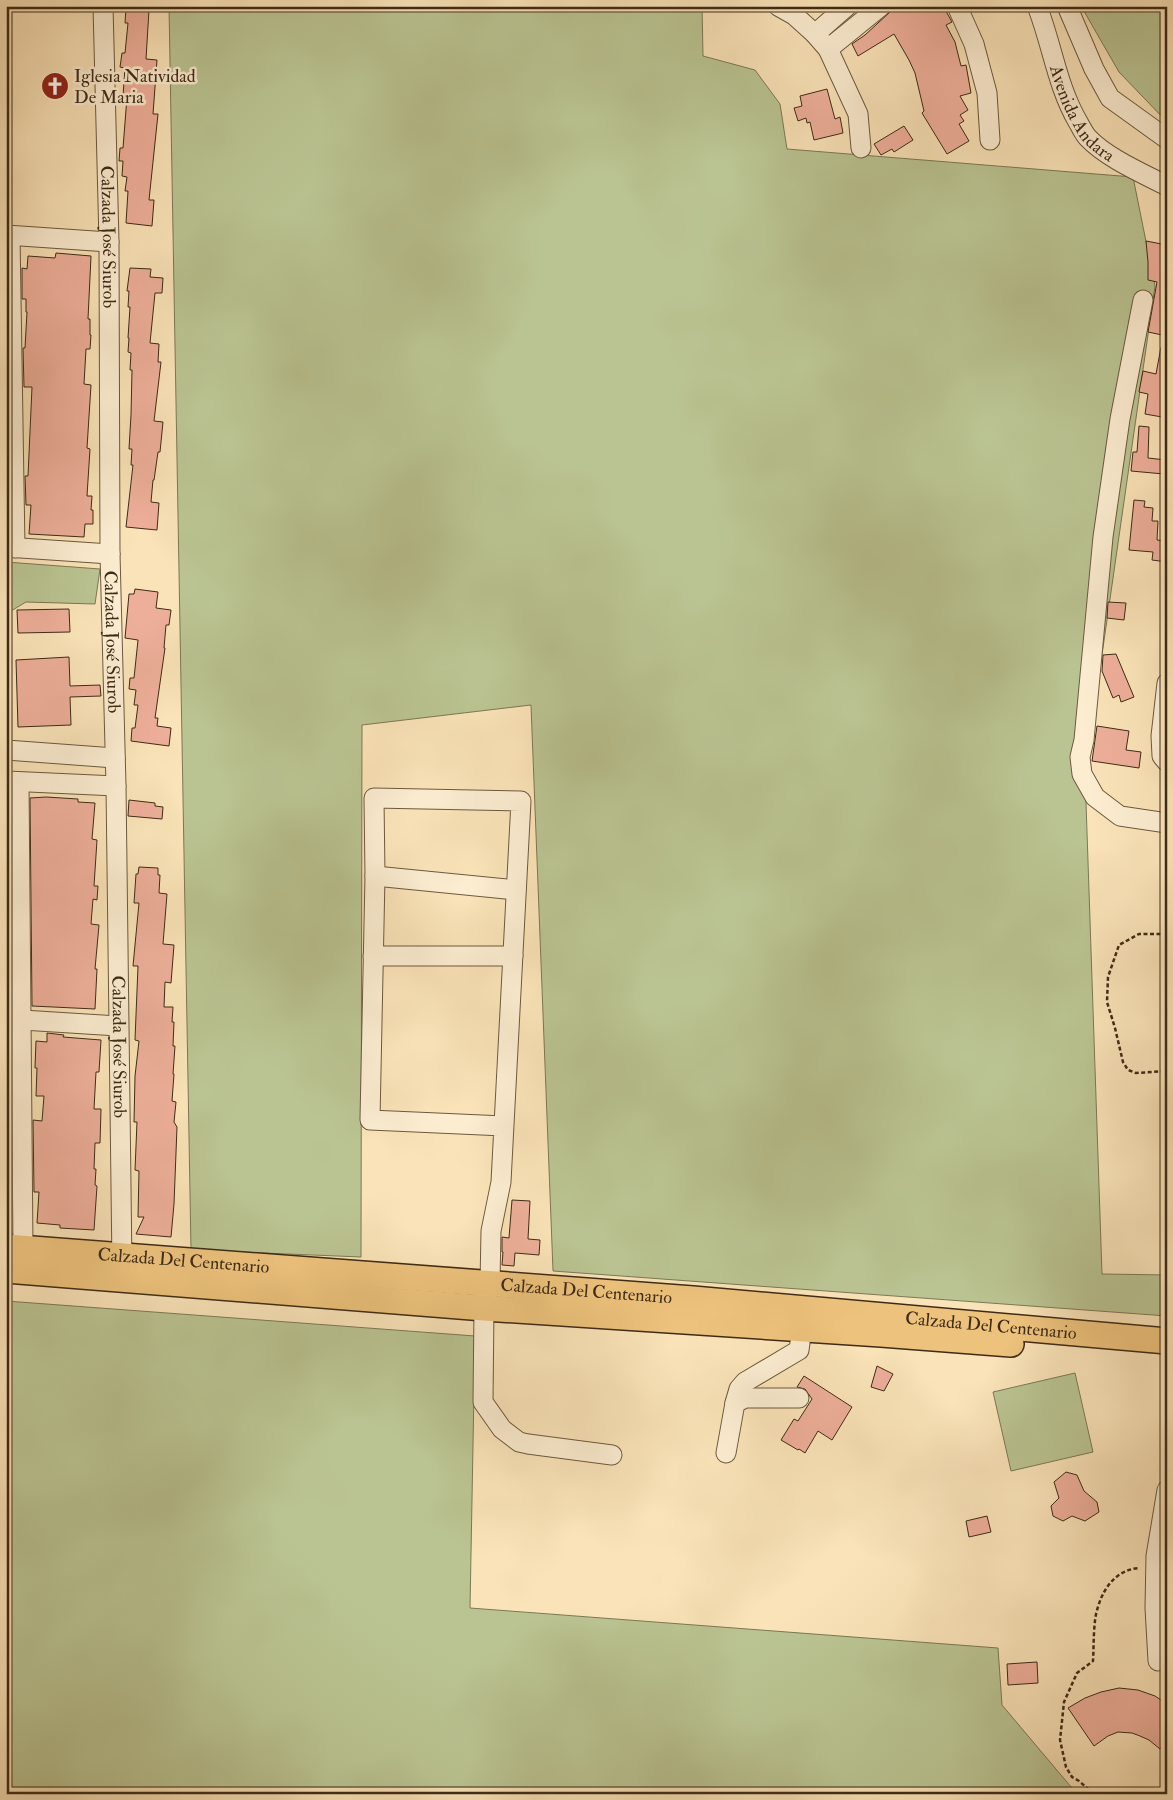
<svg xmlns="http://www.w3.org/2000/svg" width="1173" height="1800" viewBox="0 0 1173 1800" font-family="'IM FELL Double Pica',serif">
  <style>
    .green { fill: #bac492; stroke: #7c7854 }
    .building { fill: #eeaf9a; stroke: #3e2b17 }
    .lines { fill: none; stroke-linecap: round; stroke-linejoin: round }
    .minor-casing { stroke: #6d593f; stroke-width: 21 }
    .major-casing { stroke: #3e2b17; stroke-width: 28 }
    .path { stroke: #3e2b17; stroke-width: 2.5; stroke-dasharray: 4 2.5; stroke-linecap: butt }
    .minor { stroke: #fcedd1; stroke-width: 19 }
    .major { stroke: #edc27c; stroke-width: 25 }
    .labels { text-anchor: middle; dominant-baseline: central; stroke-width: 5; stroke-linejoin: round; paint-order: stroke }
    .poi-label { font-size: 18px; fill: #3e2b17; stroke: #fcedd1; text-anchor: start }
    .street-label { font-size: 18px; fill: #3e2b17; stroke: #fcedd1 }
  </style>
  <rect width="100%" height="100%" fill="#fae3b8"/>
  <filter id="stains"><feTurbulence type="fractalNoise" baseFrequency=".004" numOctaves="4"/><feColorMatrix values="0 0 0 0 .2 0 0 0 0 .09 0 0 0 0 .02 0 0 0 .5 -.17"/></filter>
  <radialGradient id="worn" r=".72"><stop offset=".6" stop-color="#630" stop-opacity="0"/><stop offset="1" stop-color="#630" stop-opacity=".3"/></radialGradient>
  <!-- green -->
  <path class="green" d="M169,6H702L703,56L755,70L780,104L787,149L1133,177L1155,286L1085,773L1102,1274L1167,1275V1316L553,1271L531,705L362,725L361,1257L191,1250Z
    M1081,6H1167V122L1119,72Z
    M6,562L100,569L95,604L26,602L6,614Z
    M6,1301L475,1336L470,1608L998,1648L1002,1705L1077,1794H6Z
    M1075,1373L1093,1452L1011,1471L993,1392Z"/>
  <!-- building -->
  <path class="building" d="M899,6H943L952,22L946,25L955,42L961,66L966,65L971,93L960,96L968,110L960,115L964,121L959,124L969,141L947,154L922,113L924,111L915,73L909,60L894,34L858,56L852,44L865,35L890,12Z
    M126,8L149,10L146,59L157,60L153,114H158L149,200H154L152,226L126,223L128,191H125L127,177L122,176L123,161H119L120,148H123L127,97L123,96L125,68L120,67L122,53H125L128,23H125Z
    M827,89L835,119L840,117L843,133L814,140L810,122L807,123L806,118L798,121L794,108L802,106L800,96Z
    M904,126L913,140L894,152L892,149L881,155L874,144Z
    M1146,241L1167,245V336L1148,332L1157,282L1148,280V262Z
    M56,253L91,256L88,319H90V335H91L90,349H86L84,384L91,385L87,448L90,449L87,496H92L91,510H93V524H85L84,537L29,534L31,505H26L25,476H28L32,387H24L23,348H25L27,312H26V299H22V268L27,269L28,256L55,258Z
    M130,268L151,269L150,277L163,278L162,293H155L150,343L159,344L158,362H161L154,421L163,422L160,452H158L154,480H153L151,502L159,503L157,530L126,527L133,465H131L132,449H129L131,415L132,370H130L131,353L128,352L129,338H128L130,307H128L129,291H127Z
    M1161,347H1167V390L1162,417L1145,414L1148,394L1139,392L1143,371L1156,374Z
    M1139,426L1149,427L1148,458L1166,460L1164,474L1131,471L1133,452H1137Z
    M1134,500L1145,501L1144,507L1153,508L1152,521H1158L1157,540L1167,541V562L1152,560L1153,552L1129,550Z
    M135,589L158,592L156,608L171,610L169,625H166L164,648H165L155,718H158L157,726L171,728L169,746L131,741L132,728H135L138,705H134L136,690L129,689L130,678H134L138,640L125,638L129,594H134Z
    M1108,602L1126,603L1124,620L1107,618Z
    M69,609L70,632L18,633L17,610Z
    M1116,654L1134,697L1121,702L1119,695L1113,698L1102,671L1103,655Z
    M69,657L70,686L100,685L101,696L70,697L71,725L18,727L16,660Z
    M1097,726L1129,731L1126,750L1141,752L1139,768L1092,761Z
    M46,797L78,799V802L95,803L92,839L97,840L94,886H98L97,900L93,899L91,924L99,925L95,969H97L95,1009L32,1006L30,798Z
    M129,800L155,803V806L163,807L162,819L128,816Z
    M6,864H8L10,989H6Z
    M139,867L158,868V875H160L159,893L167,894L163,944L174,945L171,983L165,982L164,1007H173L172,1022H174L173,1046H175L173,1074H174L172,1101L176,1102L174,1122L177,1127L174,1204L171,1237L136,1234L144,1217H138L139,1171L135,1170L137,1122H134L135,1076L139,1041L135,1040L138,966H133L139,903H134L136,874H138Z
    M47,1033L64,1035L63,1037L101,1040L99,1072H96L94,1109H101L100,1143H95L94,1169H96L95,1185L97,1186L94,1230L60,1228V1225L37,1223L39,1192H34L33,1120L42,1121L44,1096H36L37,1068H35L36,1041L47,1042Z
    M512,1200L530,1201L528,1239L540,1240L539,1255L515,1253L514,1266L502,1265L503,1252H502V1237L509,1238Z
    M877,1366L893,1374L884,1391L871,1387Z
    M804,1376L852,1407L832,1440L818,1431L805,1453L799,1449L798,1450L781,1440L794,1419L798,1421L812,1399L805,1389L797,1387Z
    M1066,1472L1077,1475L1084,1491L1097,1502L1099,1512L1085,1521L1072,1516L1063,1521L1053,1516L1051,1506L1059,1498L1054,1482Z
    M987,1516L991,1532L969,1537L966,1521Z
    M1037,1662L1038,1683L1008,1685L1007,1664Z
    M1119,1688L1138,1690L1155,1696L1167,1704V1741L1160,1749L1149,1740L1140,1736L1132,1733L1118,1732L1108,1736L1094,1746L1068,1708L1085,1698L1101,1692Z"/>
  <g class="lines">
    <!-- minor casing -->
    <g class="minor-casing">
      <g id="minor">
        <path id="s1" d="M103,6L109,242L110,554L116,786L122,1267"/>
        <path d="M778,6L794,15L815,34L828,49L858,114L861,148"/>
        <path d="M957,6L974,44L987,93L990,140"/>
        <path id="s2" d="M1037,6C1052,44 1057,86 1078,122C1081,127 1084,134 1088,138C1107,158 1142,173 1167,186"/>
        <path d="M1067,6L1094,69L1110,98L1167,139"/>
        <path d="M815,34L847,6"/>
        <path d="M828,49L881,6"/>
        <path d="M6,235L109,242"/>
        <path d="M10,235L15,548"/>
        <path d="M1143,300L1120,419L1103,537L1084,740L1080,757L1082,774L1095,797L1120,816L1167,823"/>
        <path d="M6,547L110,554"/>
        <path d="M1167,683L1161,736L1162,756L1167,762"/>
        <path d="M6,750L115,758"/>
        <path d="M7,781L116,786"/>
        <path d="M19,782L23,1249"/>
        <path d="M375,876L516,890"/>
        <path d="M373,956H513"/>
        <path d="M6,1019L118,1026"/>
        <path d="M504,1126L370,1120L375,876L374,798L521,801L501,1182L491,1231L490,1284L484,1308L483,1402L502,1429L519,1442L528,1444L612,1455"/>
        <path d="M735,1403L739,1389L745,1382L799,1350L802,1328"/>
        <path d="M726,1453L735,1403L745,1398H799"/>
        <path d="M1158,1661L1155,1608L1156,1556L1167,1490"/>
      </g>
    </g>
    <!-- major casing -->
    <g class="major-casing">
      <g id="major">
        <path id="s3" d="M6,1247L693,1299L1167,1341"/>
        <path d="M6,1270L484,1308L881,1334L1011,1344"/>
      </g>
    </g>
    <!-- path -->
    <path class="path" d="M1167,934H1139L1119,945L1108,977L1107,1002L1115,1028L1123,1062L1128,1070L1136,1073L1167,1071
      M1094,1794L1079,1781L1072,1777L1066,1767L1060,1740L1064,1702L1077,1673L1093,1661C1094,1646 1093,1620 1098,1607C1104,1586 1118,1569 1140,1568"/>
    <!-- minor -->
    <use href="#minor" class="minor"/>
    <!-- major -->
    <use href="#major" class="major"/>
  </g>
  <!-- icons -->
  <defs>
    <g id="church-disc" transform="scale(1.4375)"><circle r="9.5" fill="#8f2418" stroke="#fcedd1"/><path d="M-1.2-6h2.4v3.5h3.3v2.4h-3.3V6h-2.4V-.1h-3.3v-2.4h3.3Z" fill="#fff"/></g>
  </defs>
  <g fill-rule="evenodd">
    <use href="#church-disc" x="55" y="86"/>
  </g>
  <g class="labels">
    <!-- poi labels -->
    <g class="poi-label">
      <text x="74" y="76">Iglesia Natividad<tspan x="74" dy="21">De Maria</tspan></text>
    </g>
    <!-- street labels -->
    <g class="street-label">
      <text stroke="none"><textPath href="#s2" startOffset="118">Avenida Andara</textPath></text>
      <text stroke="none"><textPath href="#s1" startOffset="231">Calzada José Siurob</textPath></text>
      <text stroke="none"><textPath href="#s1" startOffset="636">Calzada José Siurob</textPath></text>
      <text stroke="none"><textPath href="#s1" startOffset="1041">Calzada José Siurob</textPath></text>
      <text stroke="none"><textPath href="#s3" startOffset="178">Calzada Del Centenario</textPath></text>
      <text stroke="none"><textPath href="#s3" startOffset="582">Calzada Del Centenario</textPath></text>
      <text stroke="none"><textPath href="#s3" startOffset="988">Calzada Del Centenario</textPath></text>
    </g>
  </g>
  <!-- margin -->
  <rect width="1173" height="1800" fill="none" stroke="#fae3b8" stroke-width="25"/>
  <rect x="8" y="8" width="1158" height="1785" fill="none" stroke="#3e2b17" stroke-width="2.5"/>
  <rect x="12" y="12" width="1148" height="1775" fill="none" stroke="#3e2b17"/>
  <rect width="100%" height="100%" filter="url(#stains)"/>
  <rect width="100%" height="100%" fill="url(#worn)"/>
</svg>
